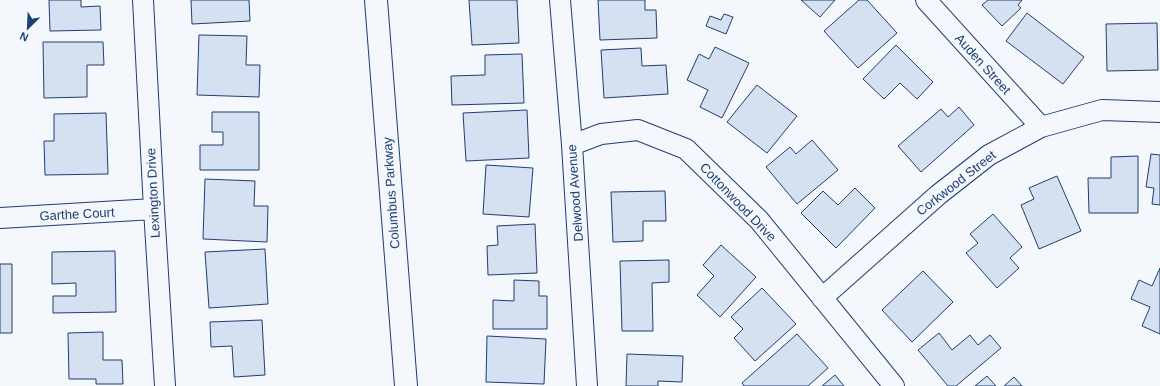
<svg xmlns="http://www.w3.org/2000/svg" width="1160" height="386" viewBox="0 0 1160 386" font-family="Arial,sans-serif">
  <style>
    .building { fill: #d5e0f0; stroke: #1d3f73 }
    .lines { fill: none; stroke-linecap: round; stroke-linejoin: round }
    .street-casing { stroke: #1d3f73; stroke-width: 22 }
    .primary-casing { stroke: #1d3f73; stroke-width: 24 }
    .street { stroke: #f4f7fb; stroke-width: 20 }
    .primary { stroke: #f4f7fb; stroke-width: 22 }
    .labels { text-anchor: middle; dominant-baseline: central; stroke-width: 3; stroke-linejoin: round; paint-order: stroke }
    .street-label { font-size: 13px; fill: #1d3f73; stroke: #f4f7fb }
  </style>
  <rect width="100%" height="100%" fill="#f4f7fb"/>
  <!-- building -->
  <path class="building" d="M49,0H81V7L100,6L101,30L50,31Z
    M191,0H249L250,21L192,24Z
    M469,0H517L519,43L472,45Z
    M598,0H645V10H656L657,38L600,40Z
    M801,0H835L820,17Z
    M859,0H867L897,33L858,68L824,31Z
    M988,0H1022L1018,5L1021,8L1002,26L982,5Z
    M1027,13L1084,57L1063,84L1006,41Z
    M724,14L733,17L726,34L706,26L710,16L721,20Z
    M1157,23L1158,70L1107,71L1106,24Z
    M199,35L247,36L246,65H260L259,97L197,95Z
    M43,42H103L104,65H87V97L44,98Z
    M896,45L933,82L917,99L900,83L884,99L863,79Z
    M715,47L749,63L722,118L700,107L708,90L687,80L699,54L709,59Z
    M641,48L642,66L666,65L668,94L604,98L601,50Z
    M522,54L524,103L452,105L451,76L485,75V55Z
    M757,85L797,116L767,153L727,122Z
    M959,107L974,125L921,172L898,146L941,109L948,117Z
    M527,110L529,158L466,161L463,113Z
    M212,112H259V170H200V145H223V132H212Z
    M106,113L108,174L45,175L44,141H54V114Z
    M812,140L838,170L797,204L766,167L790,147L796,154Z
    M1151,154L1160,155V205L1152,204L1154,188L1146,187Z
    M1138,156V213H1089L1088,178H1111V157Z
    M486,165L533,168L529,217L483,214Z
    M1057,176L1081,231L1039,249L1021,205L1034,199L1029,188Z
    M205,179L255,181L254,206H268L267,242L203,239Z
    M855,188L875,208L836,248L801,213L823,191L838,205Z
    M665,191L666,221H643V241L613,242L611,192Z
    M993,214L1022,247L1010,258L1019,268L997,288L966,253L978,243L970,234Z
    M535,224L537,273L488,275L487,246L498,245L497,226Z
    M721,245L756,277L720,317L697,295L714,276L703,265Z
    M265,249L268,304L209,308L205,252Z
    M115,251L116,312L53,313V296H76V283L52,284V252Z
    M669,260V282L652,283L653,331H622L620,261Z
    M0,264H12V333H0Z
    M1160,268V334L1142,326L1150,307L1131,299L1139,280L1152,286Z
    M923,271L953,302L912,342L882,310Z
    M514,280L539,281V296H547V329H493V300L514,301Z
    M762,288L796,324L755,361L734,338L743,329L731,317Z
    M262,320L265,375L234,377L232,346L211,347L210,322Z
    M103,332V360H122L123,384H96V379H69L68,333Z
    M939,333L952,350L970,335L978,345L990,335L1001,348L956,386H948L918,350Z
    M797,334L828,368L808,386H744L742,383Z
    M487,336L546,339L544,384L486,382Z
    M627,354L683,356L682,382L658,381V386H626Z
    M835,375L844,386H822Z
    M987,376L996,386H975Z
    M1014,377L1022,386H1004Z"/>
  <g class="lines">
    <!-- street casing -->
    <g class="street-casing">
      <path id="street" d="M143,0L154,209L165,386
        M560,0L572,145L587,386
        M926,0L1041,127
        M572,145L601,134L638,130L686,149L759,220L894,386
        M0,218L154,209
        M822,298L938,195L989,155L1041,127L1102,110L1160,112"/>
    </g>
    <!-- primary casing -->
    <g class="primary-casing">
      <path id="primary" d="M376,0L406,386"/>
    </g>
    <!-- street -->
    <use href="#street" class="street"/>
    <!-- primary -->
    <use href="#primary" class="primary"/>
  </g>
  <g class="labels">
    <!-- street labels -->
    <g class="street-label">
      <text transform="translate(983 64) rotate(48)">Auden Street</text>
      <text transform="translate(956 183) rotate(-38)">Corkwood Street</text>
      <text transform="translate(153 193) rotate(-93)">Lexington Drive</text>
      <text transform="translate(391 193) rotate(-94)">Columbus Parkway</text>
      <text transform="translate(575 193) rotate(-94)">Delwood Avenue</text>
      <text transform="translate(738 202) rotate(46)">Cottonwood Drive</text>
      <text transform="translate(77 214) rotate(-3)">Garthe Court</text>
    </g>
  </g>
  <!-- north arrow -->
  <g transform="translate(28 28) rotate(204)" stroke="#f4f7fb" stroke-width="3" paint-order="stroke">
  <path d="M0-3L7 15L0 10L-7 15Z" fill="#1d3f73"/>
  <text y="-6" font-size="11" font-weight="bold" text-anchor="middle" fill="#1d3f73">N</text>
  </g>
</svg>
